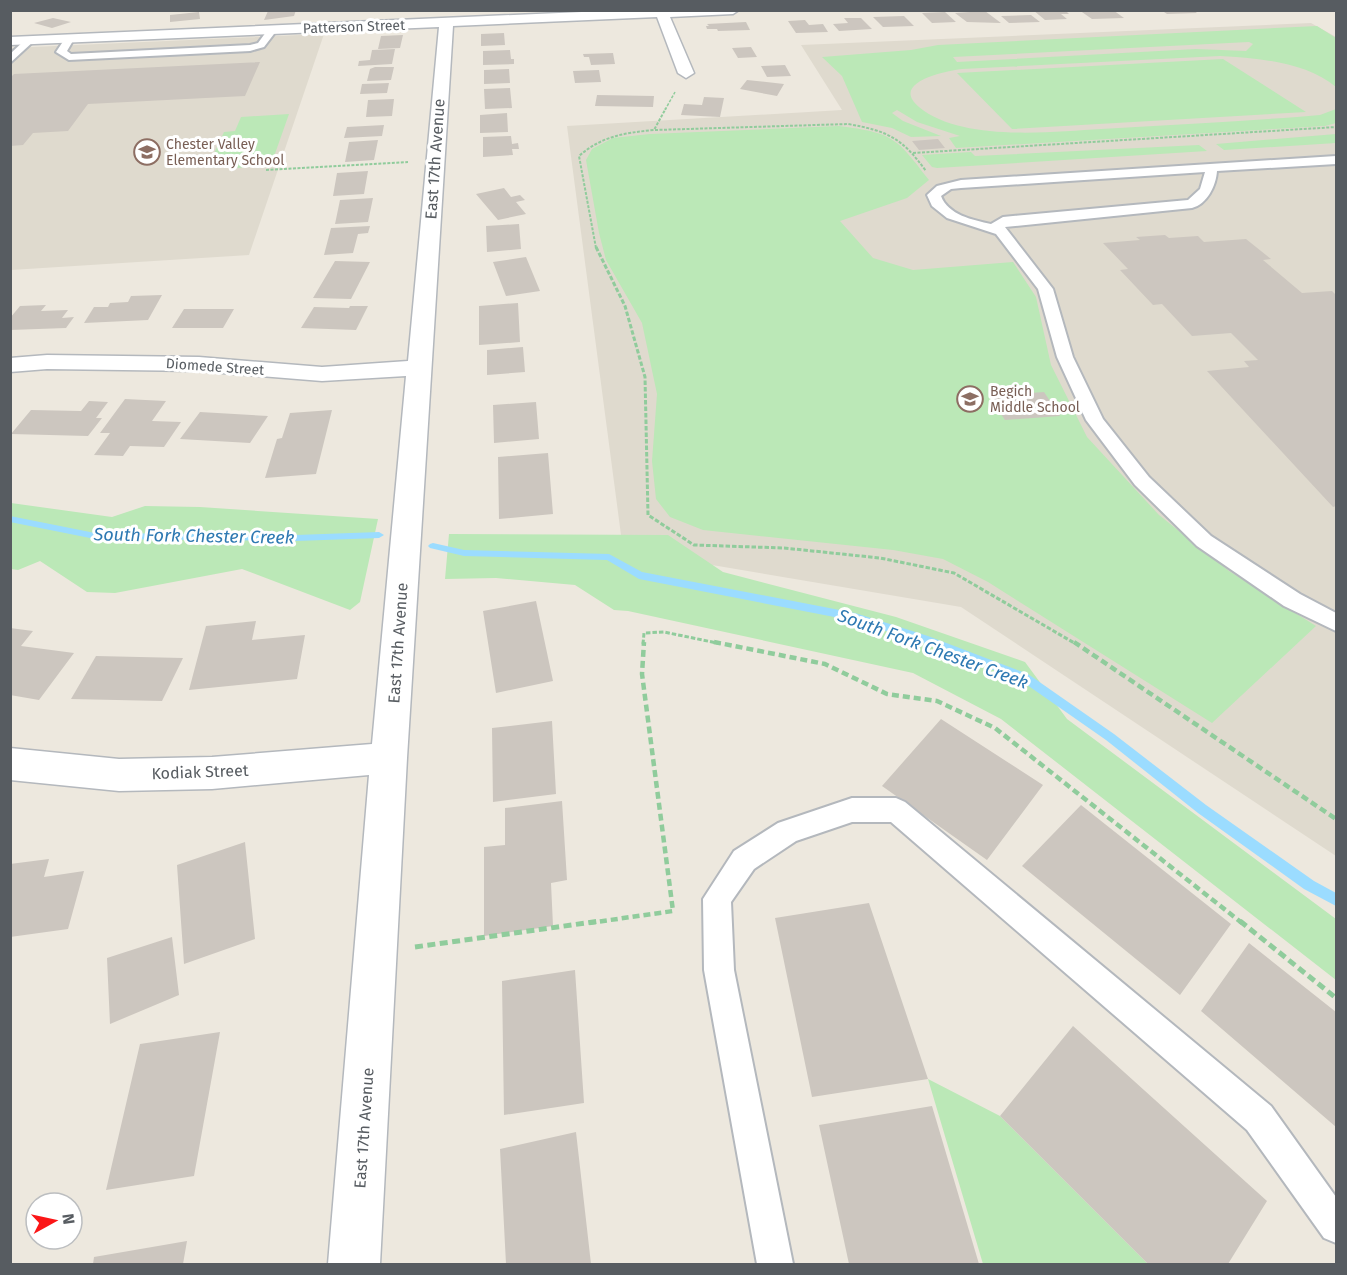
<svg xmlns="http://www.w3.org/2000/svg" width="1347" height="1275" viewBox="0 0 1347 1275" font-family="'Fira Sans',sans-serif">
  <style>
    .education { fill: #dfdace }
    .green { fill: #bbe8b7; fill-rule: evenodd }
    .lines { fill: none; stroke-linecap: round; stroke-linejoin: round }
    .stream { fill: #9bdcff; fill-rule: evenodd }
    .building { fill: #ccc6bf }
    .lane-casing { stroke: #b4b8bd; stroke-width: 4 }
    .street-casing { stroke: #b4b8bd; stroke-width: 3 }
    .path-far4 { stroke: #90cc9c; stroke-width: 1.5; stroke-dasharray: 3 1.5; stroke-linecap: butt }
    .path-far3 { stroke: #90cc9c; stroke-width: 2; stroke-dasharray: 3 1.5; stroke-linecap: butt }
    .path-far2 { stroke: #90cc9c; stroke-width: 3; stroke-dasharray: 4.5 2; stroke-linecap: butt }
    .path-far1 { stroke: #90cc9c; stroke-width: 4.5; stroke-dasharray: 7 4; stroke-linecap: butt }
    .path { stroke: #90cc9c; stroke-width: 5; stroke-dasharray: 8 4.5; stroke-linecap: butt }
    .lane { fill: #fff; fill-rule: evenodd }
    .street { fill: #fff; fill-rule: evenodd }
    .labels { text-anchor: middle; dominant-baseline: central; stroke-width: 6; stroke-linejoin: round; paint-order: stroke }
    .far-street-label { font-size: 14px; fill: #575c61; stroke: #fff }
    .far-education-label { font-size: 14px; fill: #785e54; stroke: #fff; text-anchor: start }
    .street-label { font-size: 16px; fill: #575c61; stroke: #fff }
    .water-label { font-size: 18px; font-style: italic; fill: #2e79b2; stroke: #fff }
  </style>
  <rect width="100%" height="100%" fill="#ede8de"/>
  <!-- education -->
  <path class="education" d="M1311,23L1336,37V856L961,607L623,550L567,126L842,110L801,45Z
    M324,34L249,255L11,270L10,48Z"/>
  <!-- green -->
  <path class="green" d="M1317,26L1336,38V87C1306,62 1258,58 1220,56L962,69C947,71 889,82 919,107C961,142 1050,132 1101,129C1136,127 1171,125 1206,123C1236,121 1266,119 1297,117L1320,115L1336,109V123L1325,126L956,148L949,138L960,136L917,122L897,110L892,113L903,121L941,136L911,137L892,128L862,122L842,76L822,57L911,50L938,45ZM1249,42L1253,44L1246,51L1196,49L957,62L953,57Z
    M1223,59L1306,112L1012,129L957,73Z
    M289,114L271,165L238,168L210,162L224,132L235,131L241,117Z
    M839,126C893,133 896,137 929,180L907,198L840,221L873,258L913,270L1013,262L1036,297L1051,365L1087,437L1159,515L1229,571L1316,626L1212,723L988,582L943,559L893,550L703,530L670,517L656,499L652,461L657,394L642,323L606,260L599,233L586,160L592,149L613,138L650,134Z
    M1336,134V143L1224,150L1216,144Z
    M1199,145L1207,151L937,168L932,167L922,155L971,152L975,156Z
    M11,503L112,517L145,506L200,507L378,519L360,602L350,610L242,569L115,593L87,592L40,561L18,570L11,569Z
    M449,534L668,535L723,572L896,617L1025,662L1067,719L1336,919V980L1001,719L913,673L628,611L614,610L575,585L496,578L445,579Z
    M928,1079L1000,1116L1148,1264H983Z"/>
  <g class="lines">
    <!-- stream -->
    <path class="stream" d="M10,516L95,533L296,535L379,532L384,535L379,538L296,541L95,539L10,522Z
      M433,543L464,550L609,554L642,572L855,613L928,636L1028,674L1114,734L1206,805L1314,881L1336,893V906L1304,889L1198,813L1106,740L1020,680L920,642L855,621L639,579L607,560L464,556L430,548L428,546L430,544Z"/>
  </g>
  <!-- building -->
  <path class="building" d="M282,10H296L294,16L264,20L268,11Z
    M1033,10H1065L1069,14H1061L1067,19L1045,20Z
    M1079,10H1113L1124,18L1092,19Z
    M1161,10H1193L1197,13L1167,14Z
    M985,11L1001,23L967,22L955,13Z
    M199,12L200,19L170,22V15Z
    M945,12L956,22L932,23L922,13Z
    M1031,15L1040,22L1009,23L1001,16Z
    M904,16L914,26L883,27L873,17Z
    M53,18L71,22L52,28L34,23Z
    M844,18H861L872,29L839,31L833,24L848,23Z
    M805,20L809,25L823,24L828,32L796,33L788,21Z
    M746,22L750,30L718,31L717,29H707L706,26H709L707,24Z
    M504,33L505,45L481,46V34Z
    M403,35L400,48L378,49L381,36Z
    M751,47L757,57L738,58L732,48Z
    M395,49L392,64L358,66L359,61L370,60L372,50Z
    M510,50L511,59H514V64L483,65V51Z
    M613,53L615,64L591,65L589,57H584L583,54Z
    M260,62L245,96L88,104L68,131L33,133L23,145L10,146V78L14,74Z
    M785,65L791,76L767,77L761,66Z
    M375,67H394L391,80L367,81L370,69Z
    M509,69L510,83L484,84V70Z
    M599,70L601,82L575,83L573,71Z
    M747,80L784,84L777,96L740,89Z
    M389,83L387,93L360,94L362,84Z
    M510,88L512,108L485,109L484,89Z
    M597,95L654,96L653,107L595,106Z
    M704,97L724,98L720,117L681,115L684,104L702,105Z
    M394,99L392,116L366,117L368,100Z
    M507,113L508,132L480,133V115Z
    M384,125L382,136L344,138L347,127Z
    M511,136L512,144L518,143L519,149H512L513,155L483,157V137Z
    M938,139L945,148L919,150L912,141Z
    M378,140L374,160L345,162L349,142Z
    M368,171L364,194L333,196L337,173Z
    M504,188L511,197L520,195L525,200L516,202L526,214L498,220L476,194Z
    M373,198L368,222L335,224L340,200Z
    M519,224L521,249L487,252L486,226Z
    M370,226L368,233L358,234L353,253L324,255L331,228Z
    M1165,235L1169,238L1198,236L1204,242L1246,239L1271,259L1263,260L1302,293L1332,291L1336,295V506L1333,507L1207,371L1249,367L1244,361L1258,360L1231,333L1192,336L1162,304L1153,305L1120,270L1128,269L1103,243L1140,240L1136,237Z
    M526,257L540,291L506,296L493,262Z
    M335,261L370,262L351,299L313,298Z
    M162,295L148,320L84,323L94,307H108L110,303L128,302L131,296Z
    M518,303L520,342L479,345V306Z
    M46,305L41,311L68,310L62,318L74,317L66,328L10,330V318L20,306Z
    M350,306H368L356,330L301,328L314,307L349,308Z
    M184,309H234L223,328H172Z
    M523,347L525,372L487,375V350Z
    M1044,392L1060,416L1005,420L989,396Z
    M125,399L166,401L152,421L181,422L164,447L130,446L123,456L94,455L110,433H100Z
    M89,401L108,402L96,418H102L88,436L11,434L31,410L81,411Z
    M536,402L539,439L494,443L493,405Z
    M332,410L316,474L265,478L277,439L282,438L290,413Z
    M200,412L268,416L250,443L180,439Z
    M548,453L553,514L499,519L498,457Z
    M536,601L553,681L496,693L483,611Z
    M256,621L252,640L305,635L297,679L189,690L206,626Z
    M10,628L33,631L21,646L74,653L39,700L10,695Z
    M96,656L183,658L162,701L71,699Z
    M941,719L1043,785L987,860L882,786Z
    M552,721L556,794L493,802L492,728Z
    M562,801L567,880L551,883L553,926L484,936V847L505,845V808Z
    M1081,805L1231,924L1180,995L1022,866Z
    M245,842L255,939L184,964L177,865Z
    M49,859L44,877L84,871L68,929L10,937V864Z
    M869,903L928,1079L812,1097L775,918Z
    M172,937L179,995L110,1024L107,958Z
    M1249,943L1336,1012V1127L1201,1011Z
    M575,970L584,1103L504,1115L502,981Z
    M1073,1026L1267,1201L1228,1264H1148L1000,1116Z
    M220,1032L194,1176L106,1190L140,1044Z
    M932,1106L979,1264H849L819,1125Z
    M576,1132L591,1264H506L500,1149Z
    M187,1241L183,1264H93L94,1257Z"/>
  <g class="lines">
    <!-- lane casing -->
    <g class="lane-casing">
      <path id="lane" d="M269,28L277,30L264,47L250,51L69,60L56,52L66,37L69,36L74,39L67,51L71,54L250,45L258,43Z
        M27,38L35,40L10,63V54Z
        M1336,156V164L1217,171C1216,186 1207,204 1192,208L1005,227L1053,289L1073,357L1103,419L1149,477L1211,536L1300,594L1336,613V631L1284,606L1197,546L1135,485L1086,420L1057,357L1038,289L996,234L947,218L932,206L927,195L937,186L961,180ZM1205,172L1200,189L1188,200L1003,217L991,224C973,220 948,215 941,196L951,189L961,188Z
        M852,798H896L905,802L1271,1106L1336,1197V1243L1324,1238L1247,1130L891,822H852L796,841L754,869L731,902L734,970L793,1264H757L704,970L703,899L734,851L778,823Z"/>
    </g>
    <!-- street casing -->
    <g class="street-casing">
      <path id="street" d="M627,10H739L733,14L670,17L694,73L686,78L678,73L657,17L453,26L407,758L380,1264H328L369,775L212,789L119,791L10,780V748L119,759L212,757L372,744L406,376L322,381L199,371L47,369L10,372V358L47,355L199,357L322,367L408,361L439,27L10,45V37Z"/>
    </g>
    <!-- path-far4 -->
    <path class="path-far4" d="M665,110L675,92"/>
    <!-- path-far3 -->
    <path class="path-far3" d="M655,130L848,124C888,131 902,138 926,171
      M913,153L1336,127
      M266,170L408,162
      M596,248L579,156C602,136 624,133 654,130L666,108"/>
    <!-- path-far2 -->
    <path class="path-far2" d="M596,247L625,306L645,377L648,515L694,545L784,548L880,558L954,573L1076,644
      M643,644L644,633L664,632L722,644"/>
    <!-- path-far1 -->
    <path class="path-far1" d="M714,642L825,664L887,694L937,701L995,728L1242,923
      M1074,642L1336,819
      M589,923L673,911L642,674L644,642"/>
    <!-- path -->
    <path class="path" d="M1240,921L1336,998
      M415,947L600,921"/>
    <!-- lane -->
    <use href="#lane" class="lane"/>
    <!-- street -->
    <use href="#street" class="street"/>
  </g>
  <!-- icons -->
  <defs>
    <g id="school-ring" transform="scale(1.35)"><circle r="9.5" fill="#fff" stroke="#8d6e63" stroke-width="1.5"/><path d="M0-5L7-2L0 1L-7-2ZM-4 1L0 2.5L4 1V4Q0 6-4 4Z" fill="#8d6e63"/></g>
  </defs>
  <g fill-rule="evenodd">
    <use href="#school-ring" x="147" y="152"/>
    <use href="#school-ring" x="970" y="399"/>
  </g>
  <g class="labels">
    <!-- far-street labels -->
    <g class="far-street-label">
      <text transform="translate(354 27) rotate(-2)">Patterson Street</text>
      <text transform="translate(215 367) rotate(4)">Diomede Street</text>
    </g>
    <!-- far-education labels -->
    <g class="far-education-label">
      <text x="166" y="144">Chester Valley<tspan x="166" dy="16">Elementary School</tspan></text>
      <text x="990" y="391">Begich<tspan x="990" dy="16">Middle School</tspan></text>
    </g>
    <!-- street labels -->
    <g class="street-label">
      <text transform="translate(435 159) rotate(-86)">East 17th Avenue</text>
      <text transform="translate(398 643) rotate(-86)">East 17th Avenue</text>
      <text transform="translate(200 772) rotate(-2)">Kodiak Street</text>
      <text transform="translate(364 1128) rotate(-86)">East 17th Avenue</text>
    </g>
    <!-- water labels -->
    <g class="water-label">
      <text transform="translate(194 536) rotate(1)">South Fork Chester Creek</text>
      <text transform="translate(933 649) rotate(20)">South Fork Chester Creek</text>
    </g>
  </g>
  <!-- border -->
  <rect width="1347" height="1275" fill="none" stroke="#575c61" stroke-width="24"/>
  <!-- north arrow -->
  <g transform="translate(54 1221) rotate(82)"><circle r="28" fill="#ffffff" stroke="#bcbec0" stroke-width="1.5"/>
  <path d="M0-4.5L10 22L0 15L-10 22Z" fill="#fb1617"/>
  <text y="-9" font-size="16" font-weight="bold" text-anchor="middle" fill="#575c61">N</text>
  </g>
</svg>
